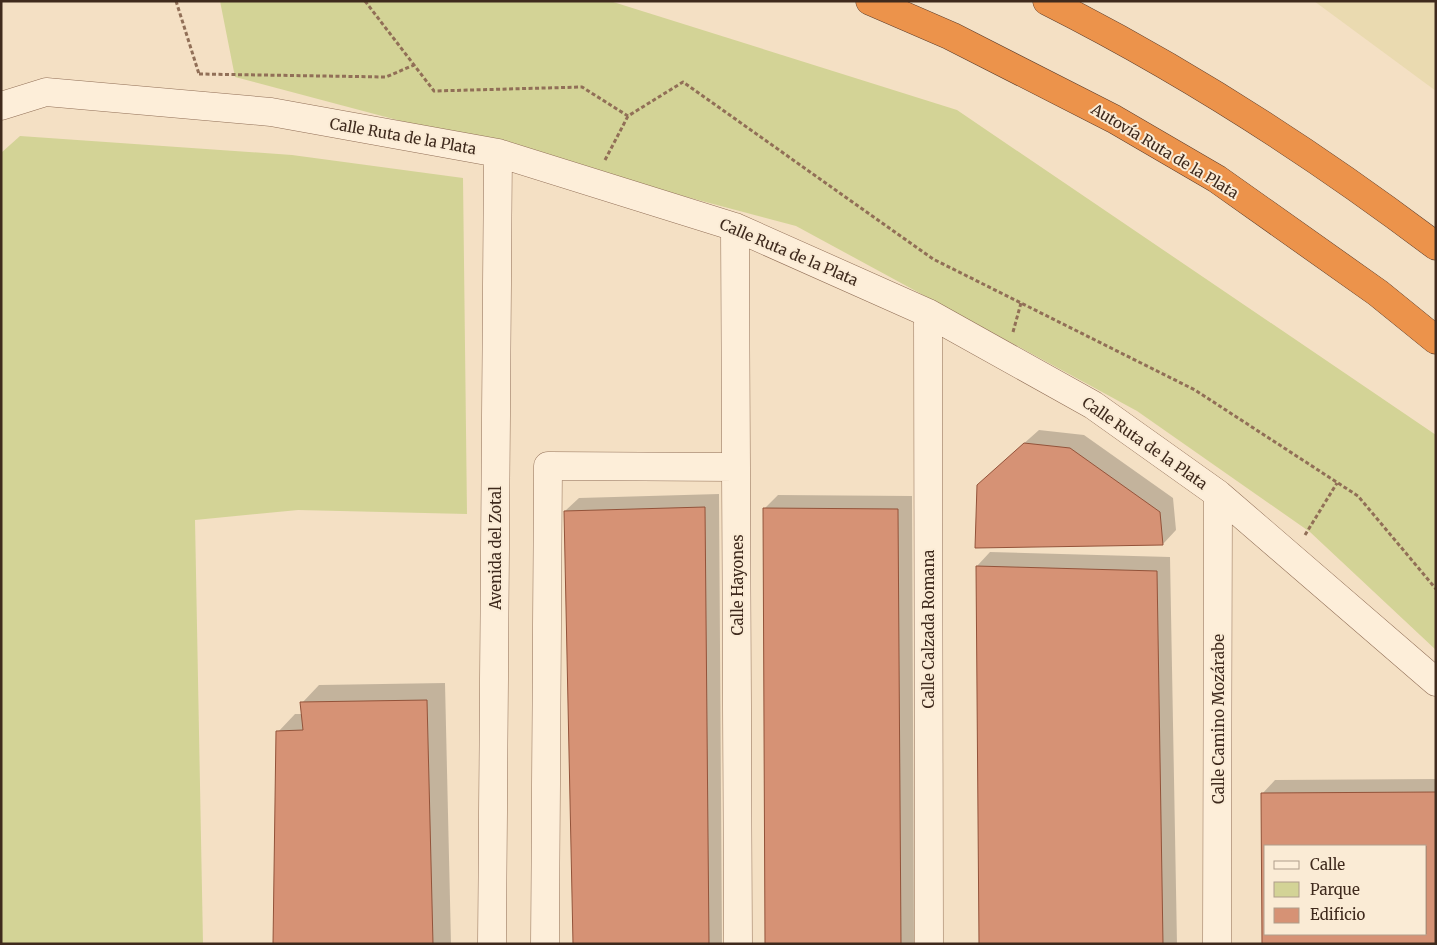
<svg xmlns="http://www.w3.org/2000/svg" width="1437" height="945" viewBox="0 0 1437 945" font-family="Merriweather,serif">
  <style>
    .farmland { fill: #eadab0 }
    .green { fill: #d3d396 }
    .shadow { fill: #0003; fill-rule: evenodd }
    .building { fill: #d69275; stroke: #93533a; fill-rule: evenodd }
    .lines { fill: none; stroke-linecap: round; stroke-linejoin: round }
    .minor-casing { stroke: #916f57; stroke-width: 29 }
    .highway-casing { stroke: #5e3e2c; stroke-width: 29 }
    .path { stroke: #916f57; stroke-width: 3; stroke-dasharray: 4 2.5; stroke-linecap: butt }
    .minor { stroke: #fdeed9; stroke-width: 28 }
    .highway { stroke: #ec934b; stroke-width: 28 }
    .labels { text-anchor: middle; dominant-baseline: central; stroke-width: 4; stroke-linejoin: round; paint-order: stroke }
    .street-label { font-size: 15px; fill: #3f2a1d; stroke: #faebd5 }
  </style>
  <rect width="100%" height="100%" fill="#f4e0c4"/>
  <!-- farmland -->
  <path class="farmland" d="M1314,1H1436V91Z"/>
  <!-- green -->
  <path class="green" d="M220,1H610L957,110L1436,435V650L1310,532L1137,411L796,226L235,77Z
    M20,136L292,155L463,178L467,514L298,510L195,520L203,944H1V153Z"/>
  <!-- shadow -->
  <path class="shadow" d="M1039,430L1084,435L1173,498L1176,530L1163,544L992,472Z
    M719,494L722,944H574L565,511L579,498Z
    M778,495L912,496L914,944H767L764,509Z
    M990,552L1170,557L1177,944H980L977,566Z
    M445,683L451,944H275L278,732L295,714H302V703L319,685Z
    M1436,779V944H1264L1262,794L1275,780ZM1266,846H1426V934H1266Z"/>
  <!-- building -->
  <path class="building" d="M1024,443L1070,448L1160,512L1163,545L975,548L977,485Z
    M705,507L709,944H573L564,511Z
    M763,508L898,509L901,944H765Z
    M976,566L1157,571L1163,944H979Z
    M427,700L433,944H273L276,731L303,730L300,702Z
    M1436,792V944H1262L1261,793ZM1266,846H1426V934H1266Z"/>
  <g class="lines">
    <!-- minor casing -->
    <g class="minor-casing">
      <path id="minor" d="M1,106L46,92L271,112L498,153L735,227L928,313L1093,405L1218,494L1436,682
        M735,227L738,944
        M928,313L929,944
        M492,944L498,153
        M545,944L548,466L736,467
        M1217,944L1218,494"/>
    </g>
    <!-- highway casing -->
    <g class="highway-casing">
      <path id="highway" d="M870,1L951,36L1114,119L1217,179L1378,293L1436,340
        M1047,1C1184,70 1313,153 1436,246"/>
    </g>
    <!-- path -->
    <path class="path" d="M176,1L199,74
      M365,1L434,91L582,87L628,116L683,82L933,259L1195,390L1358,496L1436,589
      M199,74L386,77L414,65
      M605,160L628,116
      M1013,332L1021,303
      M1305,535L1337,483"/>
    <!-- minor -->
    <use href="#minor" class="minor"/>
    <!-- highway -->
    <use href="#highway" class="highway"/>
  </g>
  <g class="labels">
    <!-- street labels -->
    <g class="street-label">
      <text transform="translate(403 136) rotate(10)">Calle Ruta de la Plata</text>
      <text transform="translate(1165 151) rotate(31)">Autovía Ruta de la Plata</text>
      <text transform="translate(789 252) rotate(23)">Calle Ruta de la Plata</text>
      <text transform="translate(1145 443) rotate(35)">Calle Ruta de la Plata</text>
      <text transform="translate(495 548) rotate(-90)">Avenida del Zotal</text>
      <text transform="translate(737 585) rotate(-90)">Calle Hayones</text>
      <text transform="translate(928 629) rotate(-90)">Calle Calzada Romana</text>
      <text transform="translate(1218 719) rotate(-90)">Calle Camino Mozárabe</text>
    </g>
  </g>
  <!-- border -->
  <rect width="1437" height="945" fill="none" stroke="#3f2a1d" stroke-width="5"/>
  <!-- legend -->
  <rect x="1264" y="845" width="162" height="90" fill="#faebd5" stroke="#af9e8b"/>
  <rect x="1274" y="861" width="25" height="8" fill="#fdeed9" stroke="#af9e8b"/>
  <text x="1310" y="870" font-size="15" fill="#3f2a1d">Calle</text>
  <rect x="1274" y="882" width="25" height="15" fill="#d3d396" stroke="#af9e8b"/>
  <text x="1310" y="895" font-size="15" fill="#3f2a1d">Parque</text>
  <rect x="1274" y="908" width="25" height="15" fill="#d69275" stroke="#af9e8b"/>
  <text x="1310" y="920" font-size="15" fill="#3f2a1d">Edificio</text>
</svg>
